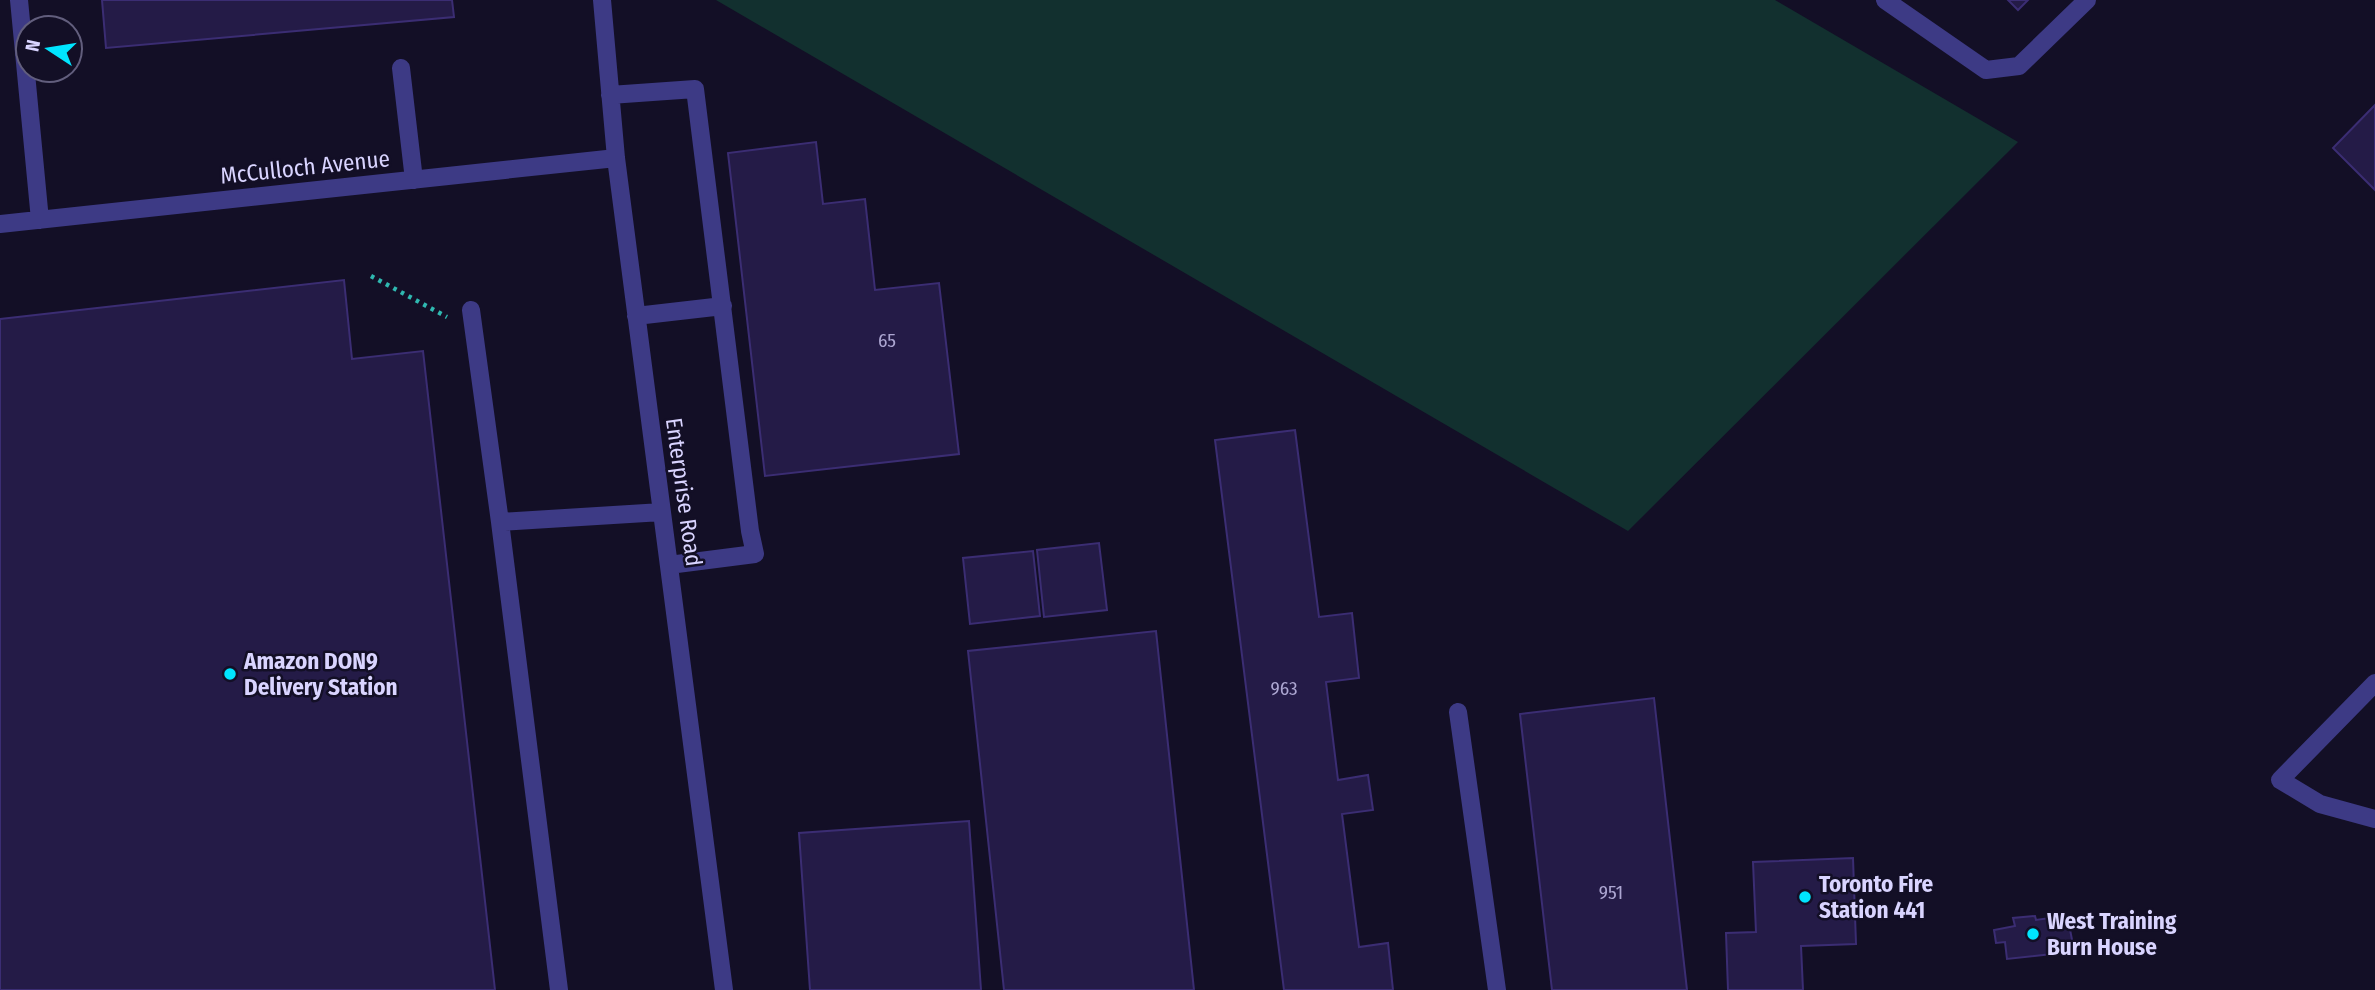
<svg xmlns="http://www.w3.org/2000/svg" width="2375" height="990" viewBox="0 0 2375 990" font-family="'Fira Sans Condensed',sans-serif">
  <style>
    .green { fill: #12302f }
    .building { fill: #241b47; stroke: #3b2d73; stroke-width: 2 }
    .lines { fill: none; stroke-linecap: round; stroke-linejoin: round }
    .path { stroke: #2fb8b0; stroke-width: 4.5; stroke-dasharray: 3.5 5; stroke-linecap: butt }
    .minor { stroke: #3d3a85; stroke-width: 18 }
    .poi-dot { fill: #00e5ff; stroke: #130f26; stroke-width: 2.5 }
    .labels { text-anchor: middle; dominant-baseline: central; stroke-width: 5; stroke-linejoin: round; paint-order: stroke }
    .number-label { font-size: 19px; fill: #aca6d1 }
    .street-label { font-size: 23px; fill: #d9d4ff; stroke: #130f26 }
    .poi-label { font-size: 23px; font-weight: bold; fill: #d9d4ff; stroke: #130f26; text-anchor: start }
  </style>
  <rect width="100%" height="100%" fill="#130f26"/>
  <!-- green -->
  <path class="green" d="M716,0H1775L2018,142L1628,531Z"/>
  <!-- building -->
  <path class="building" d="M102,0H452L454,17L106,48Z
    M2008,0H2028L2018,10Z
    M2375,105V190L2333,148Z
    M816,142L823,204L865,199L875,290L939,283L959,454L765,476L728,153Z
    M344,280L352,359L423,351L495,990H0V319Z
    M1295,430L1319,617L1352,613L1359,678L1326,682L1338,780L1368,775L1373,810L1342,814L1359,947L1388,943L1393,990H1284L1215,440Z
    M1099,543L1107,610L1044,617L1037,550Z
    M1033,551L1040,616L970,624L963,558Z
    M1156,631L1194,990H1004L968,651Z
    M1654,698L1687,990H1552L1520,714Z
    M969,821L981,990H810L799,833Z
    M1853,858L1856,944L1801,946L1803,990H1728L1726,933L1756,932L1753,862Z
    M2035,916L2036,920L2064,916L2068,919L2073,945L2070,952L2007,959L2005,942L1996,943L1994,930L2015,926L2013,918Z"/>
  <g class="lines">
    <!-- path -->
    <path class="path" d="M371,276L447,317"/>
    <!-- minor -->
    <path class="minor" d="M19,0L40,220
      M602,0L616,158L724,990
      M1885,0L1986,70L2019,66L2087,0
      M401,68L414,180
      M610,95L695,89L750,531L755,554L669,565
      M0,224L616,158
      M471,310L500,522
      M636,316L723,306
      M2375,683L2280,780L2320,804L2375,819
      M1458,712L1497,990
      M559,990L500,522L662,512"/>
  </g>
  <!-- markers -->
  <g class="poi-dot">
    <circle cx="230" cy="674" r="7"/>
    <circle cx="1805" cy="897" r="7"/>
    <circle cx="2033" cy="934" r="7"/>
  </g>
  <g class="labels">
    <!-- number labels -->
    <g class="number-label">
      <text x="887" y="340">65</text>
      <text x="1284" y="688">963</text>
      <text x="1611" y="892">951</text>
    </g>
    <!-- street labels -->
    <g class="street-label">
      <text transform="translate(305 167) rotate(-6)">McCulloch Avenue</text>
      <text transform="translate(684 492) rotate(82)">Enterprise Road</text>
    </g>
    <!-- poi labels -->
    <g class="poi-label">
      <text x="244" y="661">Amazon DON9<tspan x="244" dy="26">Delivery Station</tspan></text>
      <text x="1819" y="884">Toronto Fire<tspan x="1819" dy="26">Station 441</tspan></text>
      <text x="2047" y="921">West Training<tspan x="2047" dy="26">Burn House</tspan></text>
    </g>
  </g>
  <!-- north arrow -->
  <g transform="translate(49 49) rotate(282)"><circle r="33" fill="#130f26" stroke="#625e7d" stroke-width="2"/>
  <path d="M0-5L12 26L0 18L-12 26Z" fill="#00e5ff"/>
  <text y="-10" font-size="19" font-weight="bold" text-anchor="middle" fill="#d9d4ff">N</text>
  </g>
</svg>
